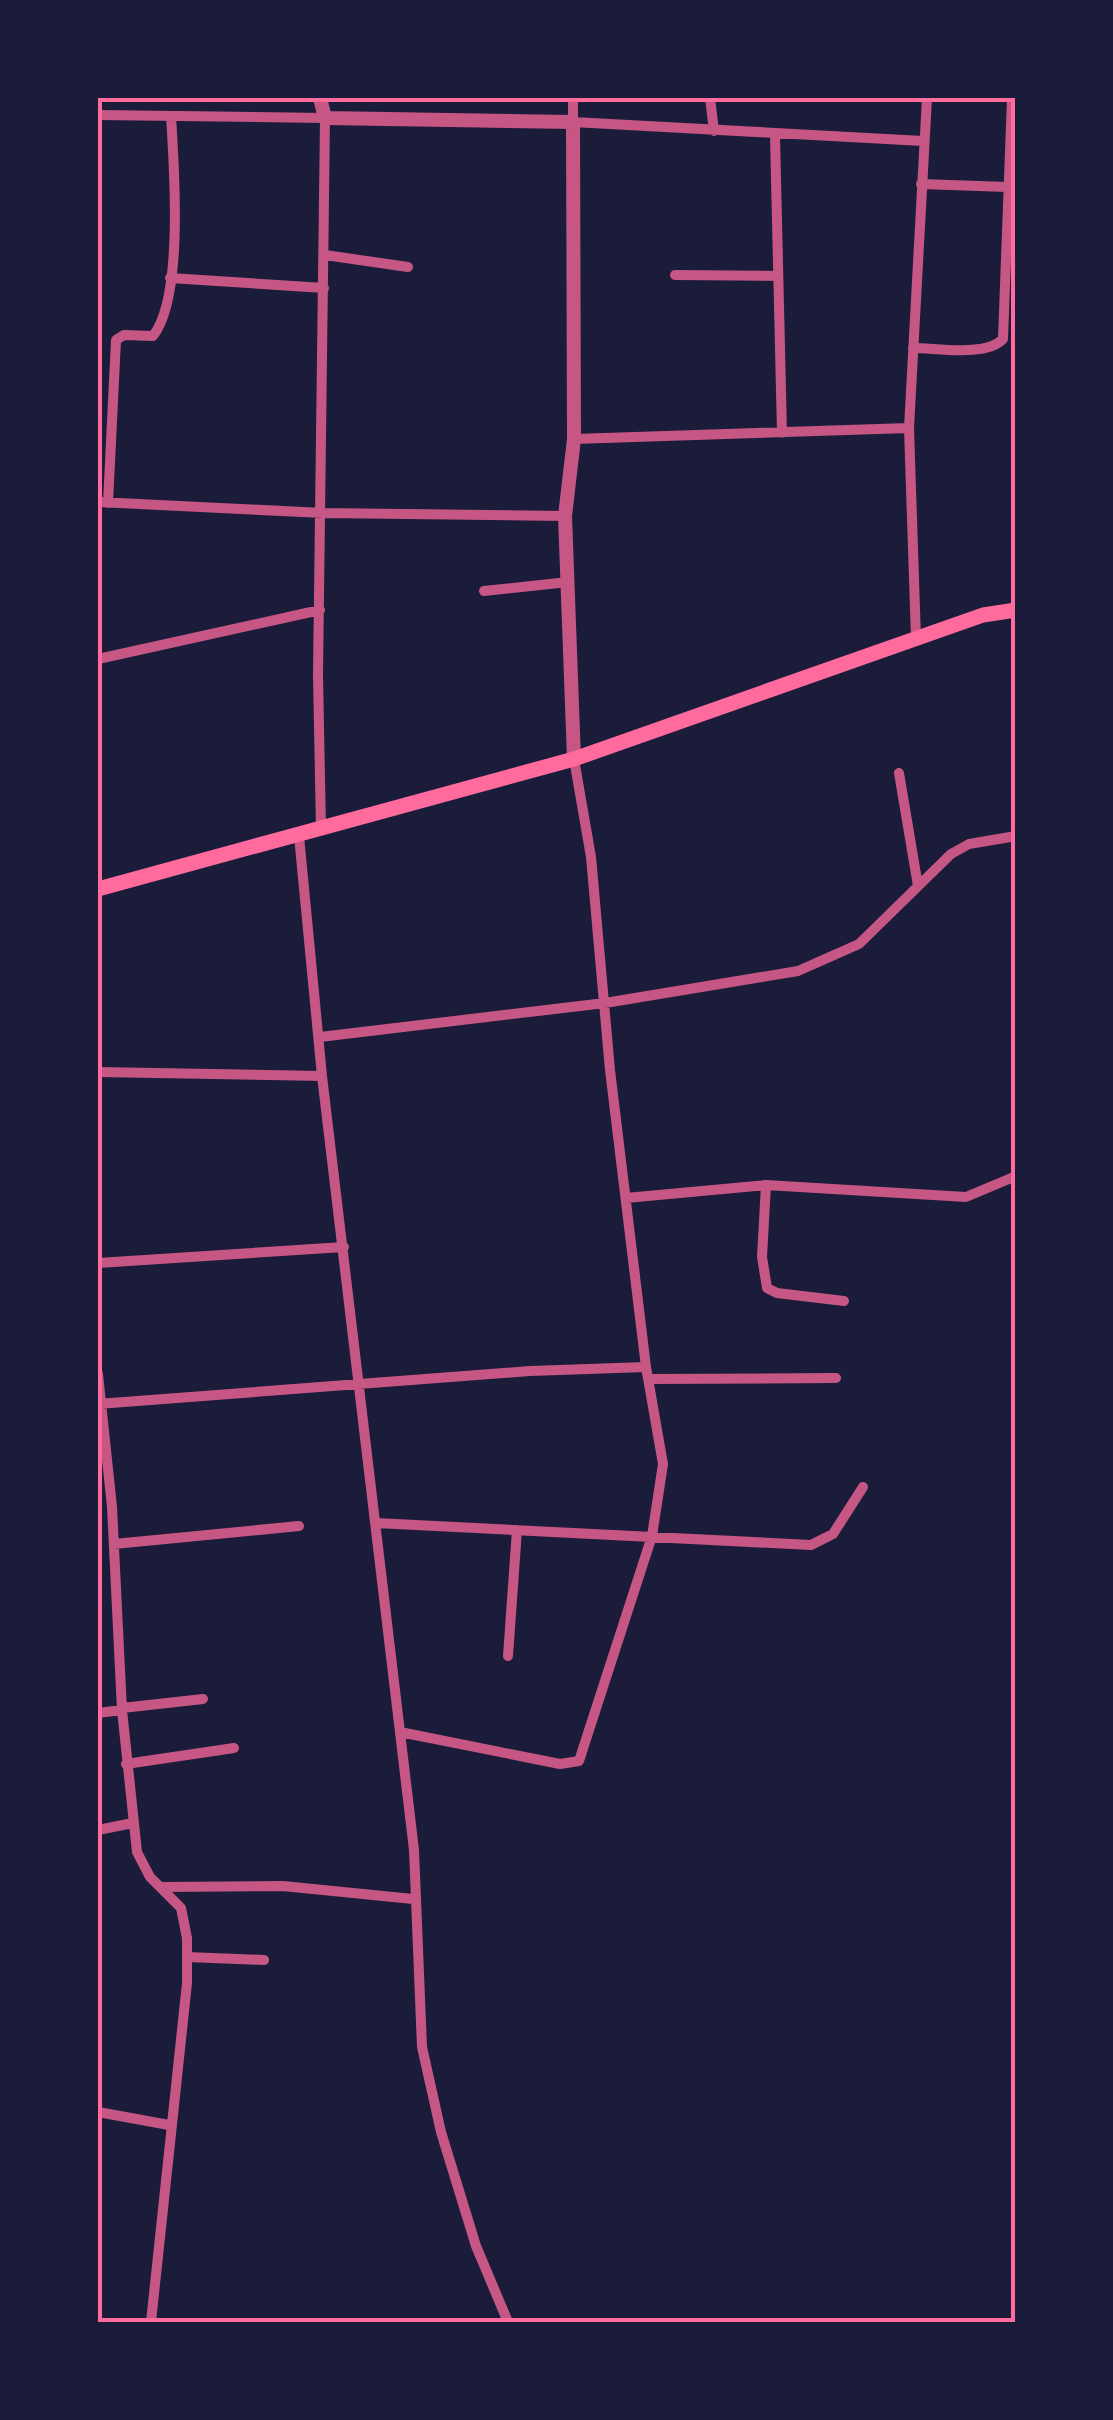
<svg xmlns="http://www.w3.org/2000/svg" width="1113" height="2420" viewBox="0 0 1113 2420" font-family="'Varela Round',sans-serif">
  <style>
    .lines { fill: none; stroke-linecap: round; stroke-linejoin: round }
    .minor { stroke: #c65784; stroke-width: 10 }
    .tertiary { stroke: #c65784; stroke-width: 14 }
    .secondary { stroke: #ff6b9d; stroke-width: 15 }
    .neatline { fill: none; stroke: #ff6b9d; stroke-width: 4 }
  </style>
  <rect width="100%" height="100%" fill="#1b1b3a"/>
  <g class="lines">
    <!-- minor -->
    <path class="minor" d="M573,98V122L923,141
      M710,98L714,131
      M98,115L325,118L318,675L321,830
      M775,136L782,433
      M921,184L1007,187
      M325,255L408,267
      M675,275L778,276
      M170,278L324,288
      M913,348C937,348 986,357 1003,339L1012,98
      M574,439L909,428
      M98,502L323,513L565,516
      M108,503L116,340L124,335L153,336C184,297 174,167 171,116
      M484,591L568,582
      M916,639L909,428L927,98
      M98,659L320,610
      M899,773L918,886
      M299,836L322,1076L414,1850L422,2047L441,2132L476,2246L508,2322
      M320,1037L605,1003L798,971L859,944L951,854L969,844L1016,836
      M98,1072L322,1076
      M766,1185L762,1257L767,1288L777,1293L844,1301
      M626,1198L766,1185L966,1197L1016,1176
      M98,1263L344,1247
      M98,1374L112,1507L122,1710L137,1852L150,1877L181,1908L187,1938V1983L151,2322
      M648,1379L836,1378
      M98,1404L530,1371L646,1367
      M376,1523L811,1545L833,1534L863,1487
      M114,1544L299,1526
      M508,1656L517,1530
      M122,1708L203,1699
      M98,1713L122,1710
      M400,1732L560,1764L579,1761L652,1536L663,1464L646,1367L610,1070L591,857L574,759
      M126,1764L234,1748
      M98,1830L133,1823
      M163,1887L283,1886L413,1899
      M187,1957L264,1960
      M98,2112L169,2125"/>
    <!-- tertiary -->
    <path class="tertiary" d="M320,98L325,118L573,122L574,439L565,516L574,759"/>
    <!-- secondary -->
    <path class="secondary" d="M98,889L574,759L983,615L1016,610"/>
  </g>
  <!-- border -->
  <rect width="1113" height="2420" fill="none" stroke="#1b1b3a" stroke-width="200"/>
  <rect x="100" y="100" width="913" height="2220" class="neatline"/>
</svg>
